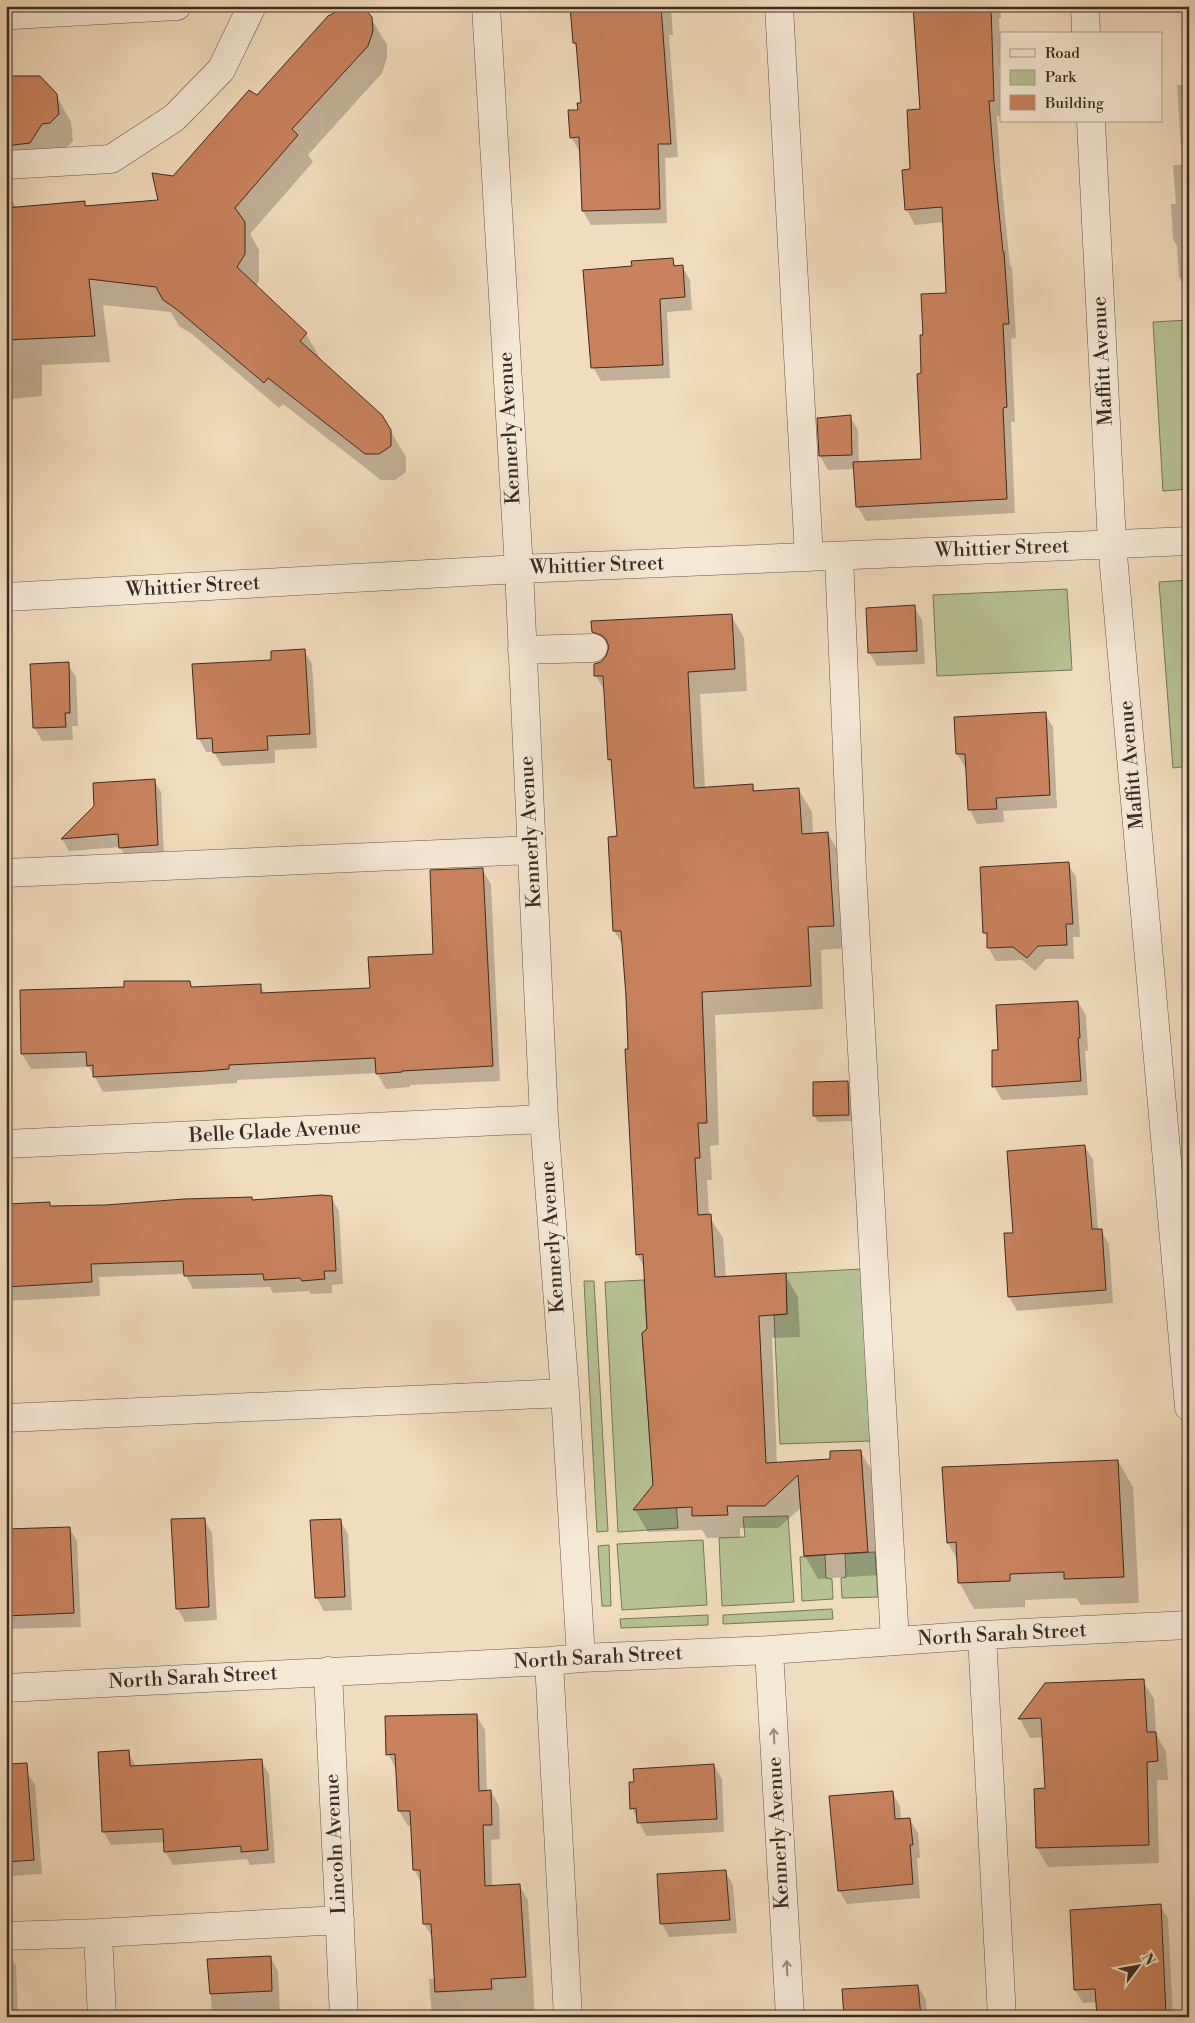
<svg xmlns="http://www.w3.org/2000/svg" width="1195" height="2023" viewBox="0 0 1195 2023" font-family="'Libre Bodoni',serif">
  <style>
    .green { fill: #b6c194; stroke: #78765b }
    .shadow { fill: #0003 }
    .building { fill: #ca825e; stroke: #3b2b22 }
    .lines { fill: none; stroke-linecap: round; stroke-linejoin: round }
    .minor-casing { stroke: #685749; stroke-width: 29 }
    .minor { stroke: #f5e8d5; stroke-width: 28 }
    .oneway { stroke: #988a7c }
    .labels { text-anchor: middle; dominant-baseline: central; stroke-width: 5; stroke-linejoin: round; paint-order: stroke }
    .street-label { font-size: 20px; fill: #3b2b22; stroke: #f5e8d5 }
  </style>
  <rect width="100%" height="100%" fill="#f0dcbe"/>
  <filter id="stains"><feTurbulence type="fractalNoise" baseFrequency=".004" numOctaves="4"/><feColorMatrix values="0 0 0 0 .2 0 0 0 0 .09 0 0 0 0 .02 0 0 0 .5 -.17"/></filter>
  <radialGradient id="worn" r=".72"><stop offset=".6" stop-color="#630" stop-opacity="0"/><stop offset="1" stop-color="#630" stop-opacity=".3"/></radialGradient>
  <!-- green -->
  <path class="green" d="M1189,320V489L1163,491L1153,322Z
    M1189,580V766L1173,768L1159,582Z
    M1067,589L1072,670L937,676L933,595Z
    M862,1269L870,1441L780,1444L774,1315L787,1314L786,1273Z
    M644,1280L647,1329L642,1333L655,1509L666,1508L672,1501L676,1500L678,1528L618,1532L605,1282Z
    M584,1281H594L608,1531L597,1532Z
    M788,1516L794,1602L722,1606L719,1538L745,1537L743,1517Z
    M703,1540L707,1605L622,1610L617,1544Z
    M609,1545L611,1606H602L598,1546Z
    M875,1552L878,1597L842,1598L841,1578L846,1577L845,1554Z
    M825,1555L826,1578L832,1579L833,1599L802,1601L800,1557Z
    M832,1609L833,1619L723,1624V1615Z
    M708,1615V1625L621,1628L620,1619Z"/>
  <!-- shadow -->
  <path class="shadow" d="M6,6H8L12,78L56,95L71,122L73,141L65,149L13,178L6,186Z
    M571,6H670L671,9L673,35H669L678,157L665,158L667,223L591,225L583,211L581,151H579L571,137L582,104L578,50L574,43Z
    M914,6H1000L1001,18H999L1001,66H999L1001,115L997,116L1001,177L1010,265L1012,268L1016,338L1011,339L1015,422H1011L1015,513L866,521L857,506L855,469L828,470L820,456L818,419L850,417L858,430L859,463L922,460L924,336L947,294L944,222L915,225L907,210L903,171L911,170L922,110Z
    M1182,6H1189V81Z
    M371,18L387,45V58L382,73L308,155L313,162L250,234L259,250V280L256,287L306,334L321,360L390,430L406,457V472L395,480H381L283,404L279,408L192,334L179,326L171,312L103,305L110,362L42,365V396L12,399L6,395V190L16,207L84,202L87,207L160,201L173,177L257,96Z
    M1177,85H1189V325L1186,288L1179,277L1177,246L1173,239L1171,204H1176L1173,165H1182Z
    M672,259L676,267L682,266L690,280L692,310L667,312L670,378L601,381L593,367L633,268Z
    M914,607L922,620L925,664L877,666L869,652Z
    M731,615L744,638L747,691L700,694L705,788L752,786L756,792L799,790L812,812L813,835L828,834L841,856L846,948L821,950L823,1009L715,1015L719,1145L710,1146L712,1180H707L709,1216L723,1238L726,1278L785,1275L798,1297L800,1337L772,1338L777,1464L831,1461L860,1451L874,1474L880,1575L818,1579L805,1556L802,1507L778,1528H740V1537L707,1538L702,1530L648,1532L635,1510L655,1486L645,1269L637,1254L623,945L614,931L618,837L613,765L610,759L606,693L596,676L595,664L601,663L609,655H606L593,632Z
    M304,650L312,664L317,748L275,750V763L222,766L214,752H206L199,739L273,661Z
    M68,664L76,677L78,726H72L73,740L42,741L34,727Z
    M1045,714L1053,727L1057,808L1003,811L1004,822L977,824L970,810L967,767H965L957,754Z
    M154,780L161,792L164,857L127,859L120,847L69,851L62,839L95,806Z
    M1068,864L1076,877L1080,937H1073L1074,959H1046L1035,971L1022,960L996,961L988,947V939L985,933Z
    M482,869L491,884L500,1081L410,1085V1087L386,1089L377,1073L237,1080V1083L103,1092L89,1067L31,1069L22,1054L125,988L190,982L193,988L260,985L265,994L371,990L435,955Z
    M1078,1002L1086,1015L1088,1051H1085L1088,1095L1002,1100L994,1086L999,1051Z
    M847,1082L851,1089L852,1121L818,1122L814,1115Z
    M1085,1147L1093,1160L1098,1230H1101L1109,1244L1113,1303L1017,1311L1009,1297L1005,1235L1014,1234Z
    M331,1197L339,1211L343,1284L332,1285V1293L311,1294L309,1291L273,1293L270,1287L193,1289L185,1274L99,1277L100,1296L6,1301V1205L49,1204L51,1207L107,1206L251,1199L253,1201Z
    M1118,1461L1133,1487L1139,1603L1081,1605L1076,1598L1025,1600V1607L974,1609L959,1582L958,1561L948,1543Z
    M204,1519L212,1533L217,1620L185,1622L177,1608Z
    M340,1520L348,1534L352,1610L324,1611L316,1597Z
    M69,1528L77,1541L81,1627L6,1629V1530Z
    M1143,1681L1154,1699L1156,1734L1166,1752L1168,1780H1157L1159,1863L1048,1867L1037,1848L1046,1789L1043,1737L1030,1738L1020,1719L1046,1684Z
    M476,1715L485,1730L487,1791H491L499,1806L500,1839L491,1840L492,1887L519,1885L528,1900L535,2017H432L429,1979H436L433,1938L424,1924L422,1884L414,1870L412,1826H408L399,1811L396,1769L388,1754Z
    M128,1752L136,1767L261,1761L269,1774L275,1863L250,1865L247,1859L173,1865L165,1851V1842L111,1845L103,1831Z
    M714,1765L722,1779L724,1832L646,1836L632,1808Z
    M27,1772L35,1785L42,1874L8,1876L6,1872V1773Z
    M892,1792L900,1806L901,1820H910L918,1833L920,1858H917L920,1898L847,1904L839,1890Z
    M725,1871L733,1885L737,1933L669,1937L662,1924Z
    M1160,1906L1168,1918L1173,2017H1098L1097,2002L1083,2003L1075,1990Z
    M6,1952L8,1953L16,1966L18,2017H6Z
    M270,1957L278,1971L280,2017H212L209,1960Z
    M918,1986L926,2000L927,2017H846Z"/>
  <!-- building -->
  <path class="building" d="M570,6H661L671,144H658L660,209L582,211L579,137L570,138L568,110H578L577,103H581L576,43H573Z
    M913,6H991L994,101H989L994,162L1003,252H1004L1009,324H1003L1007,407L1003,408L1007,499L856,507L853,462L921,459L917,374L921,373L920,335H923L921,294L946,293L942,207L905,210L902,170L910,169L907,110L920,109Z
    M346,7L364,8L372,17L373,31L368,46L292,129L298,135L235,208L245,222V254L237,267L307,333L300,341L382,415L391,430V446L379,454H365L268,378L264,383L175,308L163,300L156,287L89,279L95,336L6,340V208L85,201V206L158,200L152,173L173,176L249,90L257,95L328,16Z
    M6,76H40L57,94L59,114L50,123L42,124L30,143L6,146Z
    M673,258L674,266L683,265L685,297L660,299L663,365L591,368L583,270L632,266L631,261Z
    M851,415L852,455L819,456L817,418Z
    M915,605L917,651L868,653L866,608Z
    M732,614L735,669L688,672L694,788L753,784V791L799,788L802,834L828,832L834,926L808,927L811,986L702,992L707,1123H698L700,1158H695L698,1215L711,1214L715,1277L786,1273L787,1314L759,1316L766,1463L830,1459V1451L861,1450L868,1552L804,1556L798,1475L765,1506H727L728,1515L692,1516V1507L633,1510L653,1485L642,1333L647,1329L643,1254L636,1255L625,1049H628L626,996L621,931H613L608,837L617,836L611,759L608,760L603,676H594V664L601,662L606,656L609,647L606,639L601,635L592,632L591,621Z
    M305,649L310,734L267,736L268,750L213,753L212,738L197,739L192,664L271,660V651Z
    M69,662L70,713H65L66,727L33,728L30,664Z
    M1046,712L1050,795L996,798L997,809L968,810L965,754H956L954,717Z
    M155,779L158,845L119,848L118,834L61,839L94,806L93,783Z
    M1069,862L1073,924H1066L1067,945L1038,946L1027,958L1013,947L987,948V933H983L980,867Z
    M483,868L493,1066L402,1071V1072L376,1074L375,1058L229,1065V1069L205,1071L93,1077V1065L87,1066L86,1052L21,1054L20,990L124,987V981H190L191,987L261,984V993L370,988L368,957L433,954L430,870Z
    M1078,1001L1080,1038H1078L1081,1081L992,1087V1050H998L996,1005Z
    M848,1081L849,1115L813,1116V1082Z
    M1085,1145L1092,1229H1102L1106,1290L1008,1297L1004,1233H1013L1007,1151Z
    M322,1195L332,1196L336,1271H324L325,1279L302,1281L300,1278L264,1280L263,1274L184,1276L183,1261L91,1264L92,1282L6,1287V1204L50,1202V1206L106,1205L184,1199L252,1197V1200Z
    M1118,1460L1124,1577L1064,1579V1572L1010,1574V1581L958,1583L956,1542L947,1543L942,1467Z
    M205,1518L209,1607L176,1609L171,1519Z
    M341,1519L345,1597L315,1598L310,1520Z
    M70,1527L74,1613L6,1616V1529Z
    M1144,1679L1147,1732H1156L1158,1761L1147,1762L1149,1845L1036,1848L1034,1789L1045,1788L1041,1718L1018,1719L1045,1683Z
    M477,1714L479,1791L491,1790L492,1825H483L485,1886L520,1884L526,1977L491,1979L492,1989L435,1992L431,1924H423L420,1870H413L410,1811H398L395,1754L386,1755L385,1716Z
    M129,1750L130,1766L262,1759L268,1850L241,1852V1846L164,1852L163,1829L102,1832L98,1752Z
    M27,1763L34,1860L6,1862V1764Z
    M714,1764L717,1819L637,1823L636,1808L630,1809L629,1782H634L633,1769Z
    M893,1791L895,1819L910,1818L913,1845H910L913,1884L838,1891L829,1796Z
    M726,1870L730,1920L660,1924L657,1874Z
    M1161,1904L1166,2014L1158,2015V2017H1097L1095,1989L1074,1990L1070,1910Z
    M271,1956L272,1991L210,1994L207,1959Z
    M918,1985L921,2017H844L842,1989Z"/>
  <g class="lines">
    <!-- minor casing -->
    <g class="minor-casing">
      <path id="minor" d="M486,6L519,569L544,1119L565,1393L581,1658
        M779,6L809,557
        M1085,6L1086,34
        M13,15L177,6
        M1091,121L1112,544L1189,1407
        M6,165L111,159L174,118L221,70L252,6
        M839,556L852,871L895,1641
        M6,597L519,569L1189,541
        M522,650L593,648
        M6,873L531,850
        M6,1144L544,1119
        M6,1418L565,1393
        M982,1635L1002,2017
        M769,1650L790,2017
        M549,1661L568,2017
        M328,1671L344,2017
        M6,1688L549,1661L581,1658L769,1650L982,1635L1189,1625
        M6,1936L98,1933
        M102,2017L98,1933L340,1920"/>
    </g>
    <!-- minor -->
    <use href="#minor" class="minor"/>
  </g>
  <!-- one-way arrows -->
  <defs><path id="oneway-shaft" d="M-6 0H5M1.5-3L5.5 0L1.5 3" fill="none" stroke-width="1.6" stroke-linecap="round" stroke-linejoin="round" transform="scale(1.25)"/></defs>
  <g class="oneway">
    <use href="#oneway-shaft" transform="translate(774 1736) rotate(-93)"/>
    <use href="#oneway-shaft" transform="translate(787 1968) rotate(-93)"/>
  </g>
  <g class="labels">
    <!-- street labels -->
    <g class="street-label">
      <text transform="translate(1103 361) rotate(-93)">Maffitt Avenue</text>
      <text transform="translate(510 428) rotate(-93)">Kennerly Avenue</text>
      <text transform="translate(1002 549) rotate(-2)">Whittier Street</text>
      <text transform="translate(597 566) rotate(-2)">Whittier Street</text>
      <text transform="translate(193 587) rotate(-3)">Whittier Street</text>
      <text transform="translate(1132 765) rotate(-95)">Maffitt Avenue</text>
      <text transform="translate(531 832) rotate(-93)">Kennerly Avenue</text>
      <text transform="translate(275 1132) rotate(-3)">Belle Glade Avenue</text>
      <text transform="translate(553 1237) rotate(-94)">Kennerly Avenue</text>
      <text transform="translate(1002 1635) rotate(-3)">North Sarah Street</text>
      <text transform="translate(598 1658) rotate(-3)">North Sarah Street</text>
      <text transform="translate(193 1678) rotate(-3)">North Sarah Street</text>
      <text transform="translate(779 1833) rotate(-93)">Kennerly Avenue</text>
      <text transform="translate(336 1844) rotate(-93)">Lincoln Avenue</text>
    </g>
  </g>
  <!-- margin -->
  <rect width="1195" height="2023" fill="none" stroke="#f0dcbe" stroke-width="25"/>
  <rect x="8" y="8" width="1180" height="2008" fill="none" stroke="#3b2b22" stroke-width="2.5"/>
  <rect x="12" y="12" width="1170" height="1998" fill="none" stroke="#3b2b22"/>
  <!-- legend -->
  <rect x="1000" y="32" width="162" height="90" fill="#f5e8d5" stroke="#ab9c8d"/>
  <rect x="1010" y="49" width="25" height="8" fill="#f5e8d5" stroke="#ab9c8d"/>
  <text x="1045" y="58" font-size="15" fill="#3b2b22">Road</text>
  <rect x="1010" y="70" width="25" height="15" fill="#b6c194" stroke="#ab9c8d"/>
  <text x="1045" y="82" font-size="15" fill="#3b2b22">Park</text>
  <rect x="1010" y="95" width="25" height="15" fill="#ca825e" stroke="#ab9c8d"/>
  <text x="1045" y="108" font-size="15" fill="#3b2b22">Building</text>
  <!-- north arrow -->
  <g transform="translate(1138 1966) rotate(58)" stroke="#f5e8d5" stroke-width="4" paint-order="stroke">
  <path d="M0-4L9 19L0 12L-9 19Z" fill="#3b2b22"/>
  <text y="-8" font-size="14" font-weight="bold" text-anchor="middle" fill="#3b2b22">N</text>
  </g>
  <rect width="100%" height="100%" filter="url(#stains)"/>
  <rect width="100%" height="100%" fill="url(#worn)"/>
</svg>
